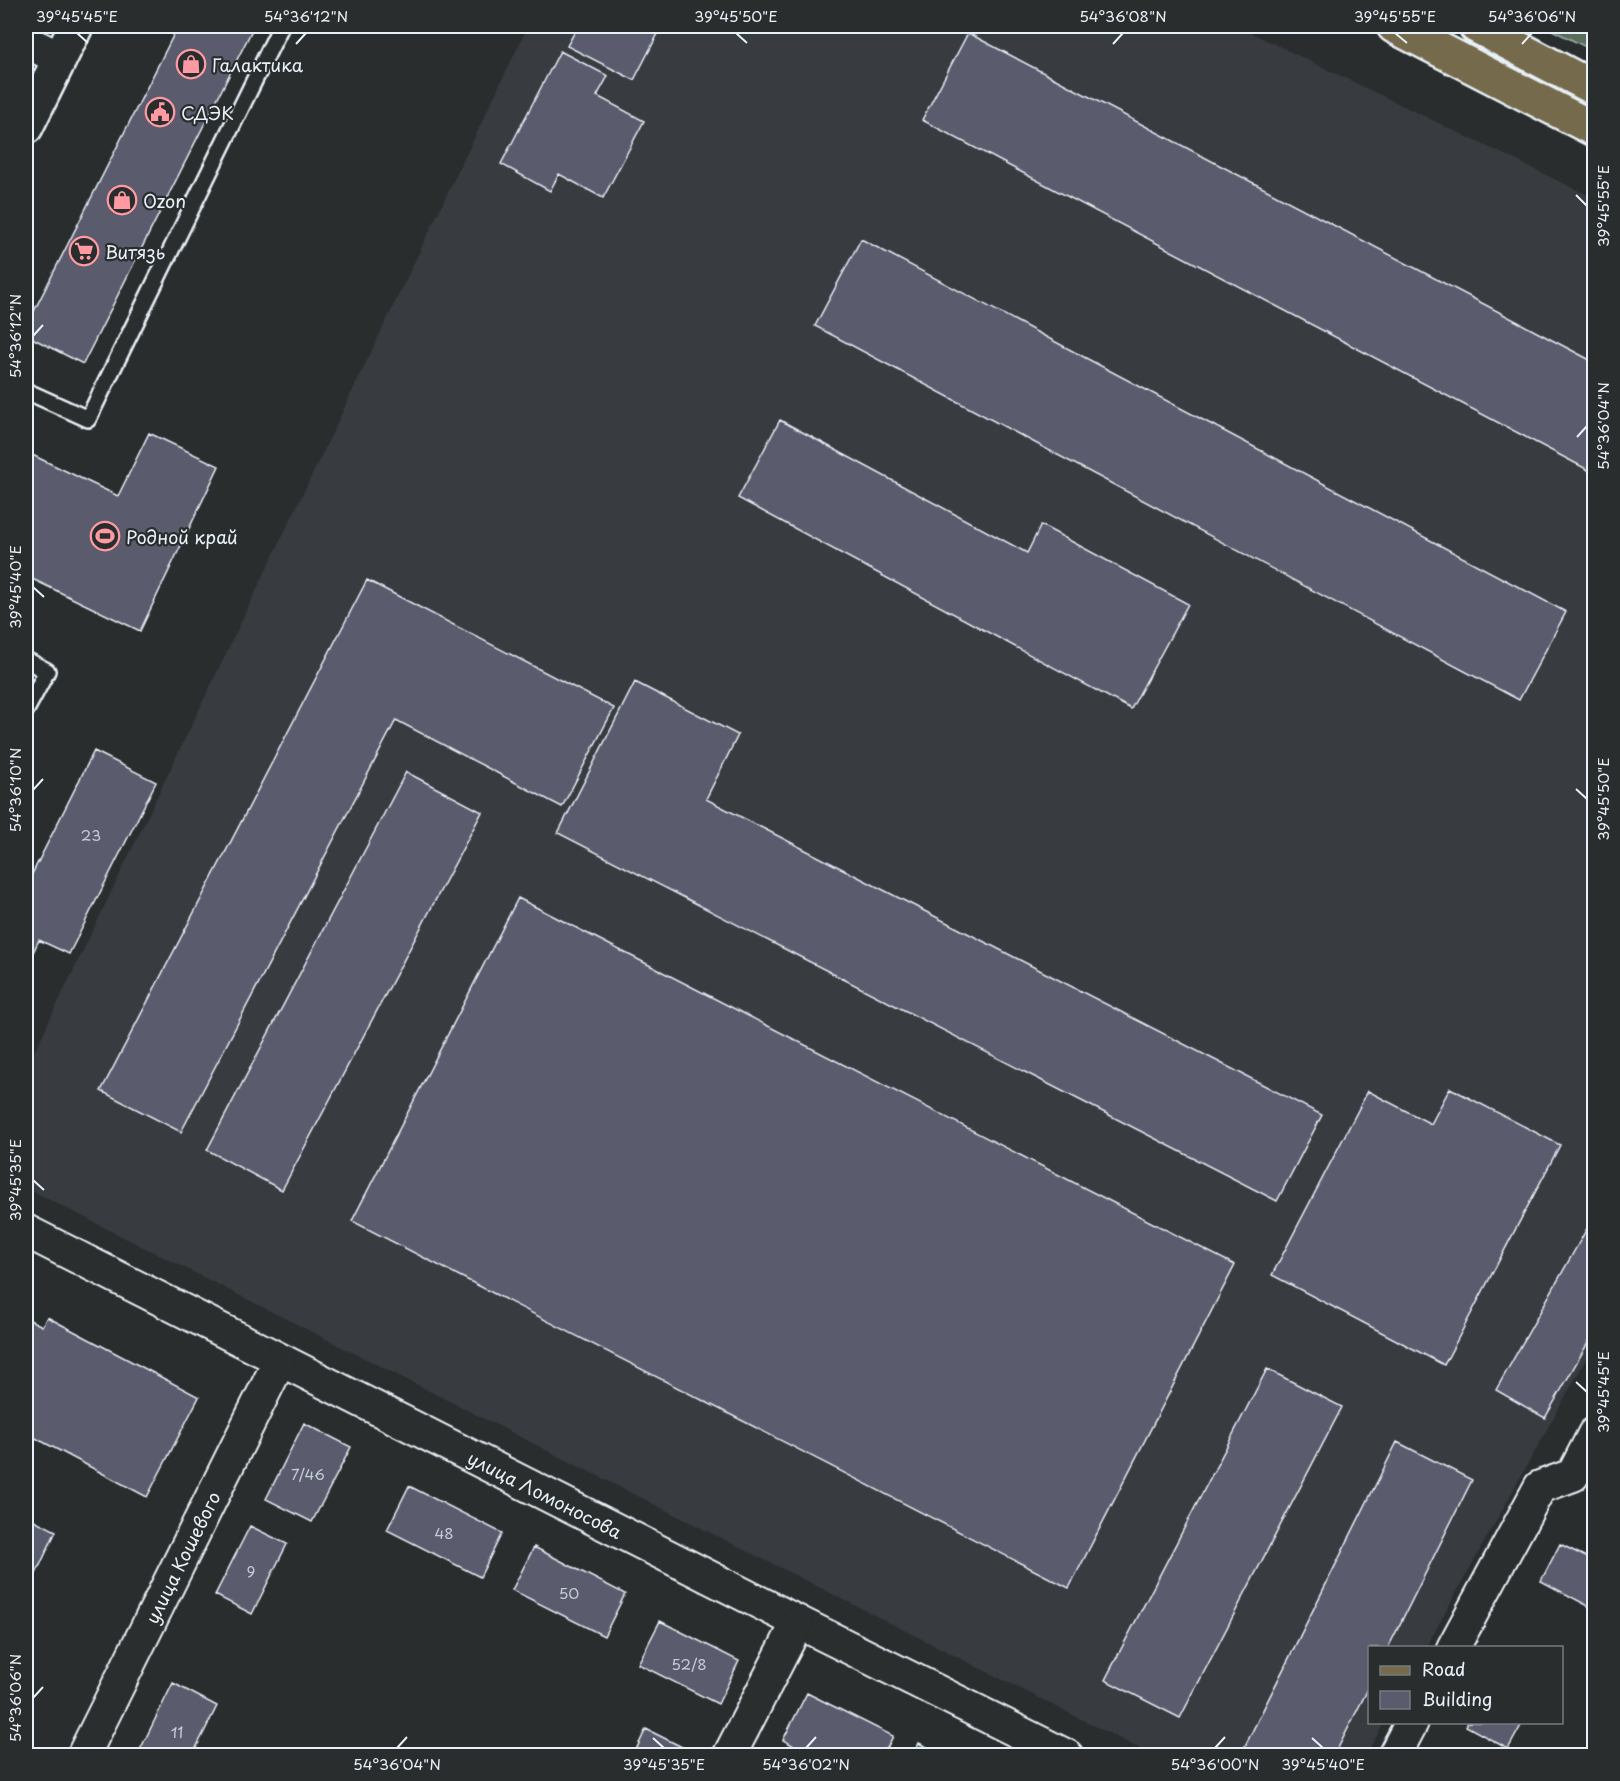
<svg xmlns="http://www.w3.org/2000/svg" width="1620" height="1781" viewBox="0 0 1620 1781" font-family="'Playpen Sans',sans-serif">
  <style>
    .built { fill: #383b41 }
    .green { fill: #586e5a; stroke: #a0b0a9; stroke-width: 1.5 }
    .building { fill: #5a5b6d; stroke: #e8f1f8; stroke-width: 1.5 }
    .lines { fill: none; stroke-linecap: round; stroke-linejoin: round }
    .lane-casing { stroke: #e8f1f8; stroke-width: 20 }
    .street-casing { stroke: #e8f1f8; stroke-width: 36 }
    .secondary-casing { stroke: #e8f1f8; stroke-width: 38 }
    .primary-casing { stroke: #e8f1f8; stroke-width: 38 }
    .lane { stroke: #2a2d2e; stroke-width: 15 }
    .street { stroke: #2a2d2e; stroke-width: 32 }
    .secondary { stroke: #2a2d2e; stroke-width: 33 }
    .primary { stroke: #756b4b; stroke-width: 33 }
    .ticks { fill: none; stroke: #e8f1f8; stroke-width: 2 }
    .labels { text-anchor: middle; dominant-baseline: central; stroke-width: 4.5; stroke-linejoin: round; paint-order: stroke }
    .number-label { font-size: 15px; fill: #c4ccd5 }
    .poi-label { font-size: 18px; fill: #e8f1f8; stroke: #2a2d2e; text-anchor: start }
    .street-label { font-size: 18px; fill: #e8f1f8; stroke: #2a2d2e }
    .neatline { fill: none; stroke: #e8f1f8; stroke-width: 2 }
    .ticks-label { font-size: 15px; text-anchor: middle; fill: #e8f1f8 }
  </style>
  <rect width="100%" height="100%" fill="#2a2d2e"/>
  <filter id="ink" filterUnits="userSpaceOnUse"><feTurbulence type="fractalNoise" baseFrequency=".0167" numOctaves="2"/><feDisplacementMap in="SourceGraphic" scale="12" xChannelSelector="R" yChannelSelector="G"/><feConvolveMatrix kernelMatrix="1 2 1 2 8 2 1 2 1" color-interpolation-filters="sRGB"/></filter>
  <g filter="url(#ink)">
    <!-- built -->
    <path class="built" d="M528,26H1237L1594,198V1345L1426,1647L1370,1648V1722L1384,1723L1366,1755H1152L26,1188V1069Z"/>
    <!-- green -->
    <path class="green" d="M1544,26H1594V51Z"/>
    <!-- building -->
    <path class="building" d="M178,26H254L83,364L26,335V327Z
      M578,26H662L634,80L567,46Z
      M968,33L1594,362V473L922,120Z
      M560,51L608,76L597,96L644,121L603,198L559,174L550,191L501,164Z
      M861,239L1566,612L1519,700L815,326Z
      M780,420L1027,553L1041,525L1188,604L1131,709L738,498Z
      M149,433L219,466L140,631L26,576V452L118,496Z
      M367,580L614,708L562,807L396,720L181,1132L101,1091Z
      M635,682L738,735L706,799L1322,1115L1277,1201L558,833Z
      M94,751L156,782L69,954L39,940L26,967V886Z
      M406,772L482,812L282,1190L207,1150Z
      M518,898L1235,1265L1069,1588L352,1221Z
      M1450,1088L1560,1145L1444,1365L1272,1275L1368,1091L1431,1124Z
      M1594,1216V1332L1545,1418L1496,1390Z
      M47,1317L199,1397L147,1497L26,1433V1412L27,1409L26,1408V1318L42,1326Z
      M1267,1369L1342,1407L1180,1718L1105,1680Z
      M304,1423L351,1447L312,1522L266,1499Z
      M1397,1442L1472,1480L1388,1648H1370V1685L1334,1756H1249L1242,1752Z
      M409,1486L502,1533L480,1577L387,1530Z
      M26,1516L56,1531L26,1595Z
      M250,1526L287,1544L252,1614L215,1595Z
      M1560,1544L1594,1561V1609L1541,1581Z
      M534,1547L625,1594L604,1636L512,1590Z
      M660,1621L739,1661L718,1704L638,1664Z
      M173,1683L217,1706L192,1756H137Z
      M807,1693L893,1736L883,1756H813L783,1740Z
      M1468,1722H1523L1508,1749L1466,1726Z
      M646,1729L692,1752L691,1756H633Z
      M919,1743L945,1756H913Z"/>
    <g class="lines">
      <!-- lane casing -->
      <g class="lane-casing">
        <path id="lane" d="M26,391L88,419L281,26
          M26,660L47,671L26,710"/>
      </g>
      <!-- street casing -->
      <g class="street-casing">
        <g id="street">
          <path d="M26,41L60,59"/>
          <path id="s1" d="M26,1231L798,1622L1067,1756"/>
          <path d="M1453,1648L1540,1487L1573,1475L1594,1434"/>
          <path id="s2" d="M83,1756L280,1360"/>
          <path d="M729,1756L798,1622"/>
          <path d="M1394,1756L1412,1722"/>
        </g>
      </g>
      <!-- secondary casing -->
      <g class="secondary-casing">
        <path id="secondary" d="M26,127L76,26"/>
      </g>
      <!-- primary casing -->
      <g class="primary-casing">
        <path id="primary" d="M1394,26L1594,129
          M1476,26L1594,88"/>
      </g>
      <!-- lane -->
      <use href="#lane" class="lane"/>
      <!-- street -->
      <use href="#street" class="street"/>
      <!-- secondary -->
      <use href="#secondary" class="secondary"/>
      <!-- primary -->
      <use href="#primary" class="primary"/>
    </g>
  </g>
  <!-- ticks -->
  <path class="ticks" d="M77,33L88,43M736,33L747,43M1395,33L1407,43M296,44L306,33M1113,44L1123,33M1522,44L1532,33M1576,195L1587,206M33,336L43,325M1577,437L1587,426M33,587L44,597M1576,789L1587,799M33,790L43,779M33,1180L44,1190M1576,1382L1587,1392M33,1698L43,1687M653,1738L664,1748M1312,1738L1323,1748M397,1748L407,1737M806,1748L816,1737M1215,1748L1225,1737"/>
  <!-- icons -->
  <defs>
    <g id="shop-ring" transform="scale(1.5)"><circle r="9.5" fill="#2a2d2e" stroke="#ff9aa2" stroke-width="1.5"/><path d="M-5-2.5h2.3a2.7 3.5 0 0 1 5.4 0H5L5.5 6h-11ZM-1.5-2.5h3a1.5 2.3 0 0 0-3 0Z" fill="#ff9aa2"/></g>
    <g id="civic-ring" transform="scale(1.5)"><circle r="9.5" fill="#2a2d2e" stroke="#ff9aa2" stroke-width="1.5"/><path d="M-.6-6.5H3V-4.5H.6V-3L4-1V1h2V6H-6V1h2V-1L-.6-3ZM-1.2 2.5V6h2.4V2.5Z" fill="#ff9aa2"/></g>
    <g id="supermarket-ring" transform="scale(1.5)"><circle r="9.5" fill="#2a2d2e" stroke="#ff9aa2" stroke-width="1.5"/><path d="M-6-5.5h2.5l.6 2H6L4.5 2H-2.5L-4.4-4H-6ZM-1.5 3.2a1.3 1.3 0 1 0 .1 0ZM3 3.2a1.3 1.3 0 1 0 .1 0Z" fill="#ff9aa2"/></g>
    <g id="stadium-ring" transform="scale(1.5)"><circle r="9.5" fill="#2a2d2e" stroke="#ff9aa2" stroke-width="1.5"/><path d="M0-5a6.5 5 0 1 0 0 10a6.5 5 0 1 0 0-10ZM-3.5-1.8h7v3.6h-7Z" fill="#ff9aa2"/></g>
  </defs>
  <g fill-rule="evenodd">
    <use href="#shop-ring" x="191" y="64"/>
    <use href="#civic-ring" x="160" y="112"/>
    <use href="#shop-ring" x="122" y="200"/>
    <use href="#supermarket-ring" x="84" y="251"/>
    <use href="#stadium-ring" x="105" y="536"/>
  </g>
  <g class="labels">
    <!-- number labels -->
    <g class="number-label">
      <text x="91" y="834">23</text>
      <text x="308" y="1473">7/46</text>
      <text x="444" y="1532">48</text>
      <text x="251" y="1570">9</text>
      <text x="569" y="1592">50</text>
      <text x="689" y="1663">52/8</text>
      <text x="177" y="1731">11</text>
    </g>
    <!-- poi labels -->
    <g class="poi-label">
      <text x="212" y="64">Галактика</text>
      <text x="181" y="112">СДЭК</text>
      <text x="143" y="200">Ozon</text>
      <text x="105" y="251">Витязь</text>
      <text x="126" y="536">Родной край</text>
    </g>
    <!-- street labels -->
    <g class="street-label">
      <text stroke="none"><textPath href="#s1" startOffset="582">улица Ломоносова</textPath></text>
      <text stroke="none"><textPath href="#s2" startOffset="222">улица Кошевого</textPath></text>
    </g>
  </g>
  <!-- margin -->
  <rect width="1620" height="1781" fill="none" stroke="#2a2d2e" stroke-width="66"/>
  <!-- legend -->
  <rect x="1368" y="1646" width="195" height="78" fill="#2a2d2e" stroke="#767b7f" stroke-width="1.5"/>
  <rect x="1380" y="1666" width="30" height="9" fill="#756b4b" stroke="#767b7f" stroke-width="1.5"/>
  <text x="1422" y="1676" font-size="18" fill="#e8f1f8">Road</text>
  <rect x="1380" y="1691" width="30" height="18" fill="#5a5b6d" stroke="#767b7f" stroke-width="1.5"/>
  <text x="1422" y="1706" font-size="18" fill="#e8f1f8">Building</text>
  <rect x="33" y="33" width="1554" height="1715" class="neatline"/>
  <g class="ticks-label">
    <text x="77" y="22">39°45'45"E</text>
    <text x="306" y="22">54°36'12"N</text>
    <text x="736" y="22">39°45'50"E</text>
    <text x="1123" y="22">54°36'08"N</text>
    <text x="1395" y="22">39°45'55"E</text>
    <text x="1532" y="22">54°36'06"N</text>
    <text transform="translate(1604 206) rotate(-90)" y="5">39°45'55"E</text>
    <text transform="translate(16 336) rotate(-90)" y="5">54°36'12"N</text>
    <text transform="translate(1604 426) rotate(-90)" y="5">54°36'04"N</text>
    <text transform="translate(16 587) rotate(-90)" y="5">39°45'40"E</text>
    <text transform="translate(16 790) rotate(-90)" y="5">54°36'10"N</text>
    <text transform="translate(1604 799) rotate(-90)" y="5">39°45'50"E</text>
    <text transform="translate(16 1180) rotate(-90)" y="5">39°45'35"E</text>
    <text transform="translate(1604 1392) rotate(-90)" y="5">39°45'45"E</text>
    <text transform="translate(16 1698) rotate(-90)" y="5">54°36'06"N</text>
    <text x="397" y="1770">54°36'04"N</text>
    <text x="664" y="1770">39°45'35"E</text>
    <text x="806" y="1770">54°36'02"N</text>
    <text x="1215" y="1770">54°36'00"N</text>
    <text x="1323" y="1770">39°45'40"E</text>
  </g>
</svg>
